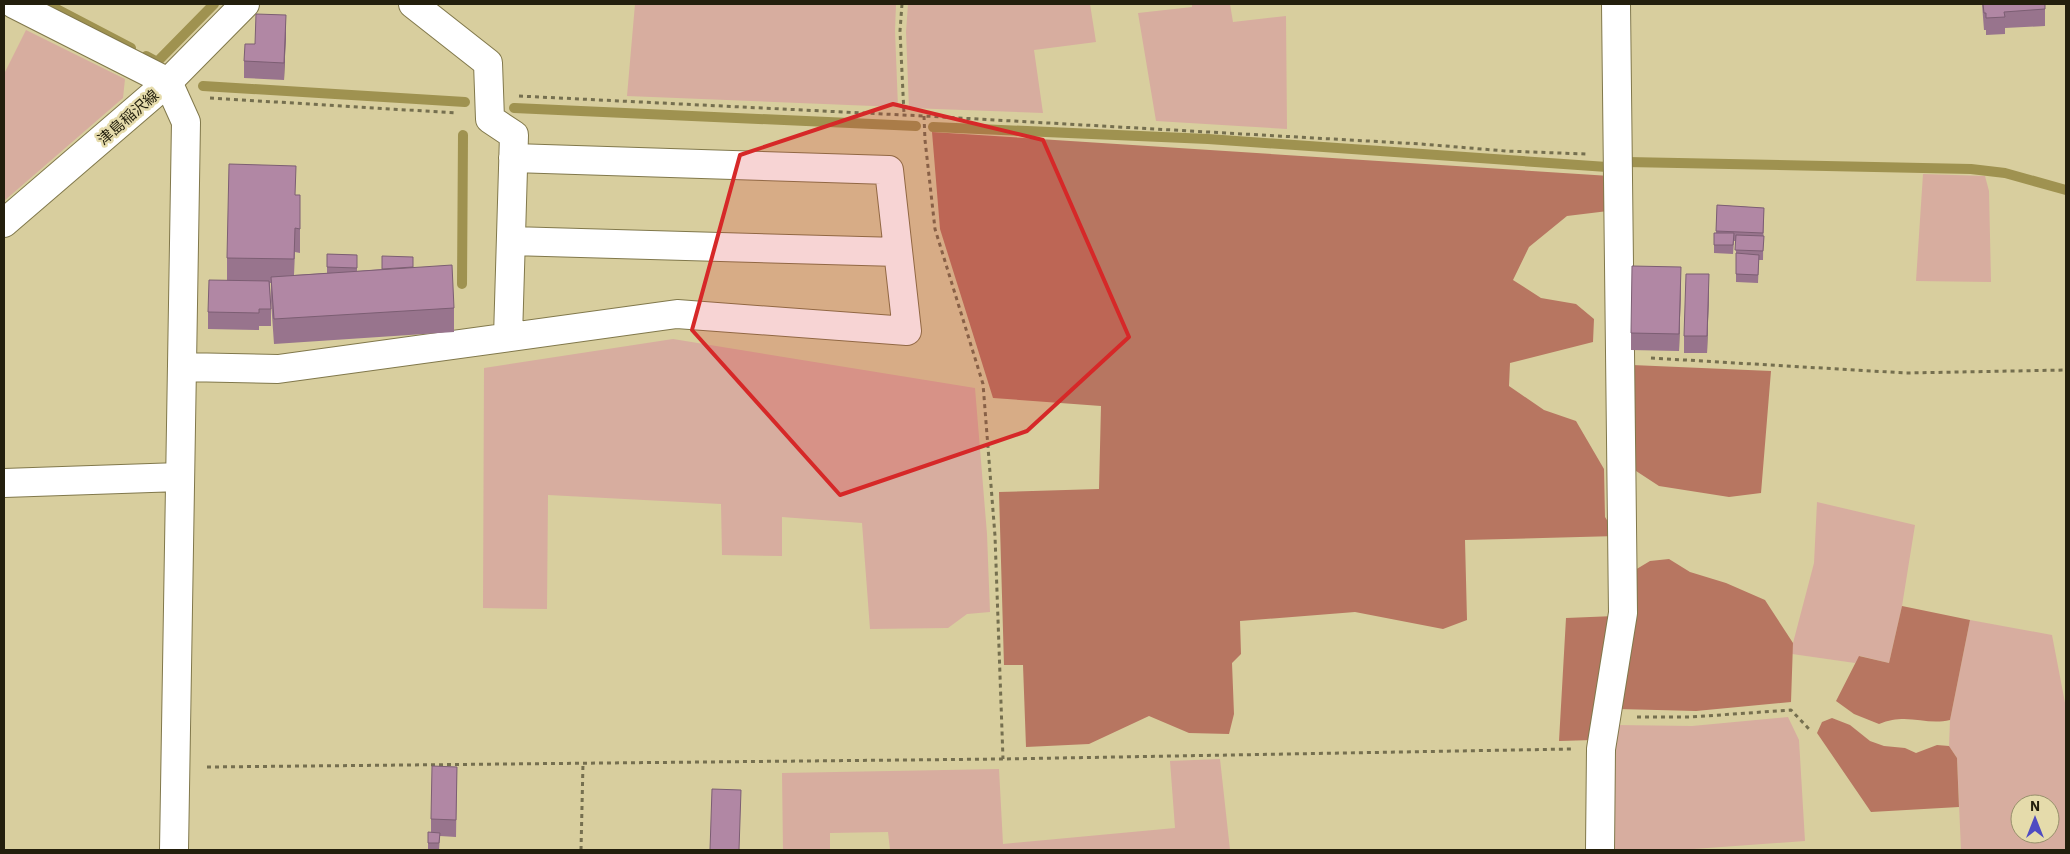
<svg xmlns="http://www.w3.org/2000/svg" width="2070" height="854" viewBox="0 0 2070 854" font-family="'IBM Plex Sans','Noto Sans JP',sans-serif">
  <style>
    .green { fill: #d7ad9f; fill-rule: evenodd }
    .forest { fill: #b77661 }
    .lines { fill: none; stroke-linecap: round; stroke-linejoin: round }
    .stream { stroke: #9f9250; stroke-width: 10 }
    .minor-casing { stroke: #81784b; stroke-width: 30 }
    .major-casing { stroke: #81784b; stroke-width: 30 }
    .path { stroke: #756f4f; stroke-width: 3; stroke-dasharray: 4 4; stroke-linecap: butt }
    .minor { stroke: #fff; stroke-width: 28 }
    .major { stroke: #fff; stroke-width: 28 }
    .wall { fill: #98748d }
    .shaded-wall { fill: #7c5e73 }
    .building { fill: #b187a4; stroke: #7c5e73 }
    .marked { fill: #d62828; fill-opacity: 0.2; stroke: #d62828; stroke-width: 4; stroke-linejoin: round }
    .labels { text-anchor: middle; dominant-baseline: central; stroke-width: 5; stroke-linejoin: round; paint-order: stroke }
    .street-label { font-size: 15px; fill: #231f0d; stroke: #e5dbab }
  </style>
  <rect width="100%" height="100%" fill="#d8ce9e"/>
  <!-- green -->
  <path class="green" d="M635,4H896L895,31L898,107L627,96Z
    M908,4H1090L1096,42L1034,50L1043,113L909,108L906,32Z
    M1192,4H1230L1233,22L1286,16L1287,129L1156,121L1138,13L1192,7Z
    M26,30L125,79L123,98L4,201V74Z
    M1923,174L1985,176L1989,191L1991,282L1916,281Z
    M673,339L975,388L987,534L990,612L967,614L948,628L870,629L862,523L782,517V556L722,555L721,504L548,495L547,609L483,608L484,368Z
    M1817,502L1915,525L1902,606L1889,663L1860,656L1855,663L1792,654L1793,643L1814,563Z
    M1970,620L2052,635L2066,708V850H1961L1957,758L1949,746L1950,720ZM2020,804H2050V834H2020Z
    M1788,717L1799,740L1805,841L1680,850H1607L1616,725L1692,726Z
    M1220,759L1230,850H890L888,832L830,833V850H783L782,773L999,769L1003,844L1175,828L1170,761Z"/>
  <!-- forest -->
  <path class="forest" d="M932,132L1610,176L1608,211L1567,216L1529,247L1513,280L1541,298L1576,304L1594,319L1593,342L1510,363L1509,386L1544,410L1576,421L1604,469L1605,517L1617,536L1465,540L1467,620L1443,629L1355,612L1240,621L1241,654L1232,663L1234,714L1229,734L1189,733L1149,716L1089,744L1026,747L1023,665H1004L999,492L1099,489L1101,406L993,398L940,229Z
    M1632,365L1771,371L1761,493L1729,497L1659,486L1633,469Z
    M1669,559L1690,572L1726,583L1765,600L1793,643L1791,702L1696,711L1618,709L1635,570L1650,561Z
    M1902,606L1970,620L1950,720C1925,726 1908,712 1879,724L1854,714L1836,701L1859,656L1889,663Z
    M1615,616L1593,740L1559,741L1566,618Z
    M1832,718L1850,725L1870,741L1884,746L1905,748L1916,753L1937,745L1949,746L1957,758L1959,807L1871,812L1817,733L1822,722Z"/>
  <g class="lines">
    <!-- stream -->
    <path class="stream" d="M47,4L131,48
      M146,56L157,62L214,4
      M203,86L465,102
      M514,108L916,126
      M933,127L1208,139L1607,167
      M1627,162L1971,169L2005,173L2066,190
      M462,284L463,135"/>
    <!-- minor casing -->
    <g class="minor-casing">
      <path id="minor" d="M14,4L168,82L186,122L174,850
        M413,4L488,63L490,119L514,135L508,337
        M511,241L898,252
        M182,367L278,369L677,314L907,331L889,170L513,158
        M4,483L180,477
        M1600,850L1601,749L1623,613L1616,4"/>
    </g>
    <!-- major casing -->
    <g class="major-casing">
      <path id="major" d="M4,223L168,82L245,4"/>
    </g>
    <!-- path -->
    <path class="path" d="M902,4L900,31L904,114
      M519,96L924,116L1421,144L1506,151L1586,154
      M210,98L457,113
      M924,116L925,140L935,229L983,384L995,536L1003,759
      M1651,358L1906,373L2066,370
      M1637,717H1691L1791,710L1809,729
      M207,767L1003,759L1571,749
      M581,850L583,763"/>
    <!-- minor -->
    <use href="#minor" class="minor"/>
    <!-- major -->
    <use href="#major" class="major"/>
  </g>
  <!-- wall -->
  <path class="wall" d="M1982,4H2045V26L2005,28V34L1986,35V30H1984Z
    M286,32L284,80L244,78V61L255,44Z
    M295,195H300V253L295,252L294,275L327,273V254L357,255V271L413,267L454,308V332L274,344L271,301V283H270L271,309V326H259V330L208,329V312L227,280V258Z
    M1717,205L1764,208L1763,260H1759L1758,283L1736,282V241H1734L1733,254L1714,253V233H1716Z
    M1681,284L1679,351L1631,350V333Z
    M1709,291L1707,353H1684V336Z
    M457,767L456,837L440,836L439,850H428V832L431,833V819Z"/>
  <!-- shaded-wall -->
  <path class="shaded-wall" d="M286,15V32L284,80V63Z
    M1681,267V284L1679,351V334Z
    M1709,274V291L1707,353V336Z"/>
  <!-- building -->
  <path class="building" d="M1983,4H2045V9L2004,12L2005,17L1986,18V13H1984Z
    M256,14L286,15L284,63L244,61L245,44H255Z
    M229,164L296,166L295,195H300V229L295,228L294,259L227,258Z
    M1717,205L1764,208L1763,233L1716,231Z
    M1714,233H1734L1733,245H1714Z
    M1736,235L1764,236L1763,251L1735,250Z
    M1736,253L1759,255L1758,275L1736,274Z
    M327,254L357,255V268L327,267Z
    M382,256L413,257V267L382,269Z
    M452,265L454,308L274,319L271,277Z
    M1632,266L1681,267L1679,334L1631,333Z
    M1686,274H1709L1707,336H1684Z
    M209,280L269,281L271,309H259V313L208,312Z
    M432,766L457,767L456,820L431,819Z
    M712,789L741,790L739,850H710Z
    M428,832L440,833L439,843H428Z"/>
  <!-- marked area -->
  <path class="marked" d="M893,104L1043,140L1129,337L1027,431L840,495L692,330L740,155Z"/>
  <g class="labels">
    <!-- street labels -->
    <g class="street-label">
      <text transform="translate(128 117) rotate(-41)">津島稲沢線</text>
    </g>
  </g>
  <!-- border -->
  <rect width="2070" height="854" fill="none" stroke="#231f0d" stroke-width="10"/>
  <!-- north arrow -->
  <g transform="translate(2035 819)"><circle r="24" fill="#e5dbab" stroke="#97906c"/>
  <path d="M0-4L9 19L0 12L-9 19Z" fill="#4e4bc2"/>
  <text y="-8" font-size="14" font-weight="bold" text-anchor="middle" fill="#231f0d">N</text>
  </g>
</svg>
